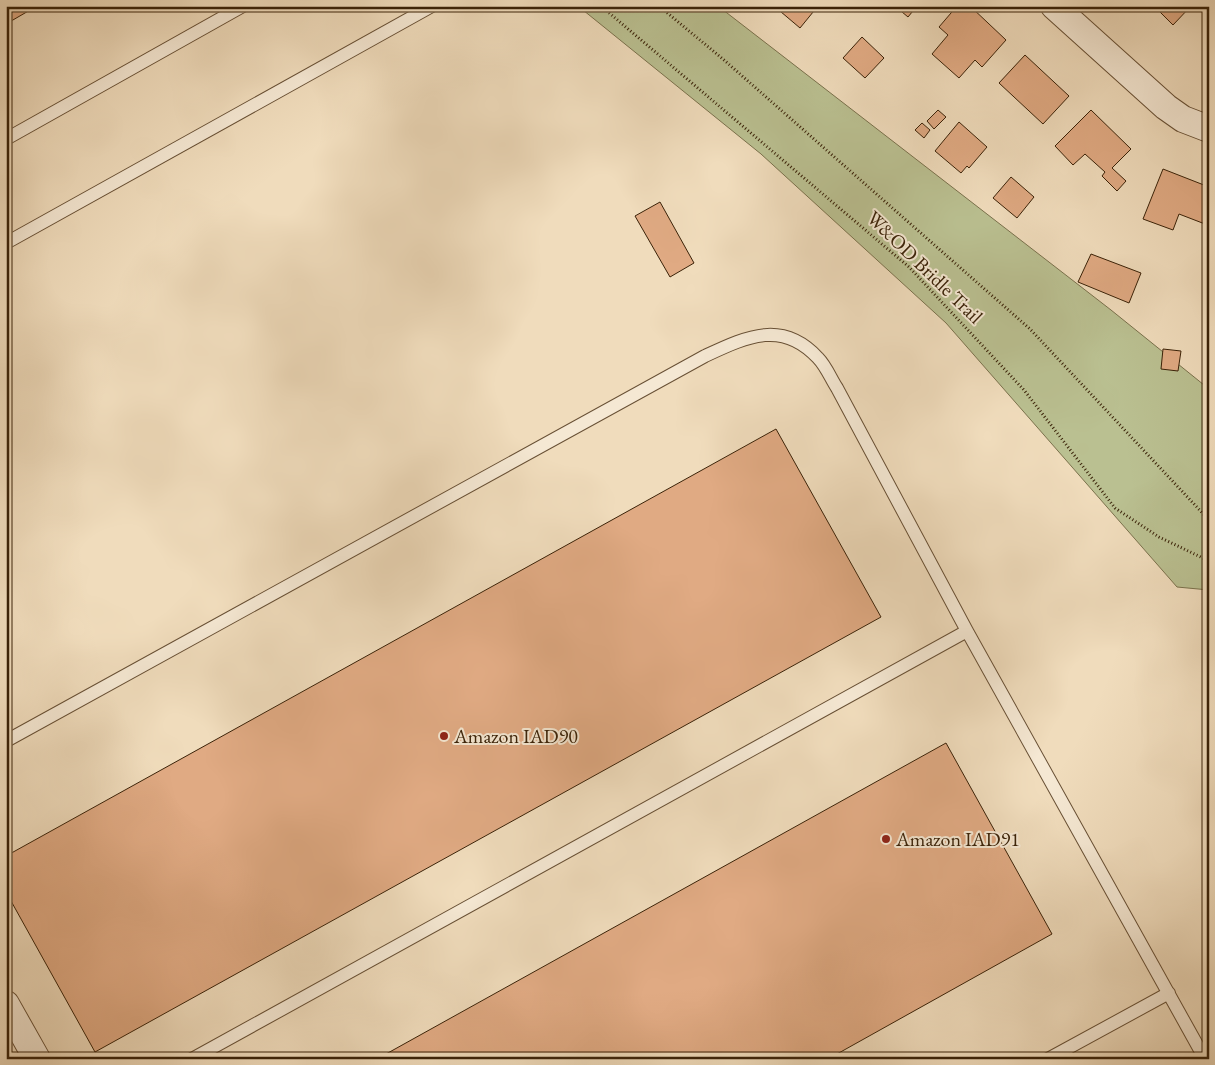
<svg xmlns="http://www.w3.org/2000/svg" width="1215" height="1065" viewBox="0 0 1215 1065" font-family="'EB Garamond',serif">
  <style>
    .green { fill: #bac091; stroke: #7a714c }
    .building { fill: #e0aa83; stroke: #3a2208 }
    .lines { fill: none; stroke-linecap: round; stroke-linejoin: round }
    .lane-casing { stroke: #685035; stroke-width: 14 }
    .street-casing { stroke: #685035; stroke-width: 28 }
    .path { stroke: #3a2208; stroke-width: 3; stroke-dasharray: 1 2.5; stroke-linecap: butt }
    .lane { stroke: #f5e8d3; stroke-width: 12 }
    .street { stroke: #f5e8d3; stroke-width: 26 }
    .poi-dot { fill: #8f2418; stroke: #f5e8d3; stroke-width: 2 }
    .labels { text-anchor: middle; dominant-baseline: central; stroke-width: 4; stroke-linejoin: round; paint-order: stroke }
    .street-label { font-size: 20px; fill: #3a2208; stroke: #f5e8d3 }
    .poi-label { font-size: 20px; fill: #3a2208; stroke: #f5e8d3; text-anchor: start }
  </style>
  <rect width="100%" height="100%" fill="#f0dcbc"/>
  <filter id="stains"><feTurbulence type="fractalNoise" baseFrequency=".004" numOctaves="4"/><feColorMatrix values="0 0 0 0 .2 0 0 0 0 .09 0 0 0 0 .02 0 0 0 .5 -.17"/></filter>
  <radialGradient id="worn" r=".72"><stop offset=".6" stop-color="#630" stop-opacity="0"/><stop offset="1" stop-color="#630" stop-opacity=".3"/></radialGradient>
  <!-- green -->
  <path class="green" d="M578,6H718L1111,310L1209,389V590L1177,587L946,323L761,154Z"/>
  <!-- building -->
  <path class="building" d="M6,6H37L6,24Z
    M774,6H818L800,28Z
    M895,6H917L908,17Z
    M957,6H970L1006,40L982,67L975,60L959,78L932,54L948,35L939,27Z
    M1154,6H1191L1173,25Z
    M862,37L884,58L865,78L843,58Z
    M1025,55L1069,96L1043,124L999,83Z
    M938,110L946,117L934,129L927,121Z
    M1091,110L1131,149L1112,168L1126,181L1117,191L1102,176L1105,172L1085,154L1073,165L1055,146Z
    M959,122L987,147L969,168L967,166L961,173L935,151Z
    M922,123L930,130L924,138L915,130Z
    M1163,169L1209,187V215L1205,224L1179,214L1173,230L1143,219Z
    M1011,177L1034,197L1017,218L993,198Z
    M660,202L694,263L670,277L635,216Z
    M1091,254L1141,273L1129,303L1078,282Z
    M1163,349L1181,351L1178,371L1161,369Z
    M776,429L881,617L95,1052L6,892V856Z
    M946,743L1052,934L828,1059H377Z"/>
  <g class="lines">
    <!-- lane casing -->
    <g class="lane-casing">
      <path id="lane" d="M6,139L243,6
        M6,243L432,6
        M6,741L705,356C746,337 782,319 818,358C826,366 831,379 837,388L967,631L1205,1059
        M192,1059L967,631
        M1048,1059L1169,993"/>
    </g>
    <!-- street casing -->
    <g class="street-casing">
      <path id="street" d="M1054,6L1166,107L1183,119L1209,129
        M6,1004L37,1059"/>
    </g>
    <!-- path -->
    <path class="path" d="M601,6L909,267L1024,390L1115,508L1159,537L1209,561
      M659,6L724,60L1030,329L1209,520"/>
    <!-- lane -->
    <use href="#lane" class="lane"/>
    <!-- street -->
    <use href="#street" class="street"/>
  </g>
  <!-- markers -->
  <g class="poi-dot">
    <circle cx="444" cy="736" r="5"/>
    <circle cx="886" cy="839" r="5"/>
  </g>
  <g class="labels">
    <!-- street labels -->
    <g class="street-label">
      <text transform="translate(925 267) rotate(44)">W&amp;OD Bridle Trail</text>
    </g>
    <!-- poi labels -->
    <g class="poi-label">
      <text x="454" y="736">Amazon IAD90</text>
      <text x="896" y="839">Amazon IAD91</text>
    </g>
  </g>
  <!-- margin -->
  <rect width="1215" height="1065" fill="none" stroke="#f0dcbc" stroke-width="25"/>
  <rect x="8" y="8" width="1200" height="1050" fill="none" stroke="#3a2208" stroke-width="2.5"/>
  <rect x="12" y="12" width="1190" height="1040" fill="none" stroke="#3a2208"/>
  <rect width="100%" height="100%" filter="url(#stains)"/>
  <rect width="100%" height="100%" fill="url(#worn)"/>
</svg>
